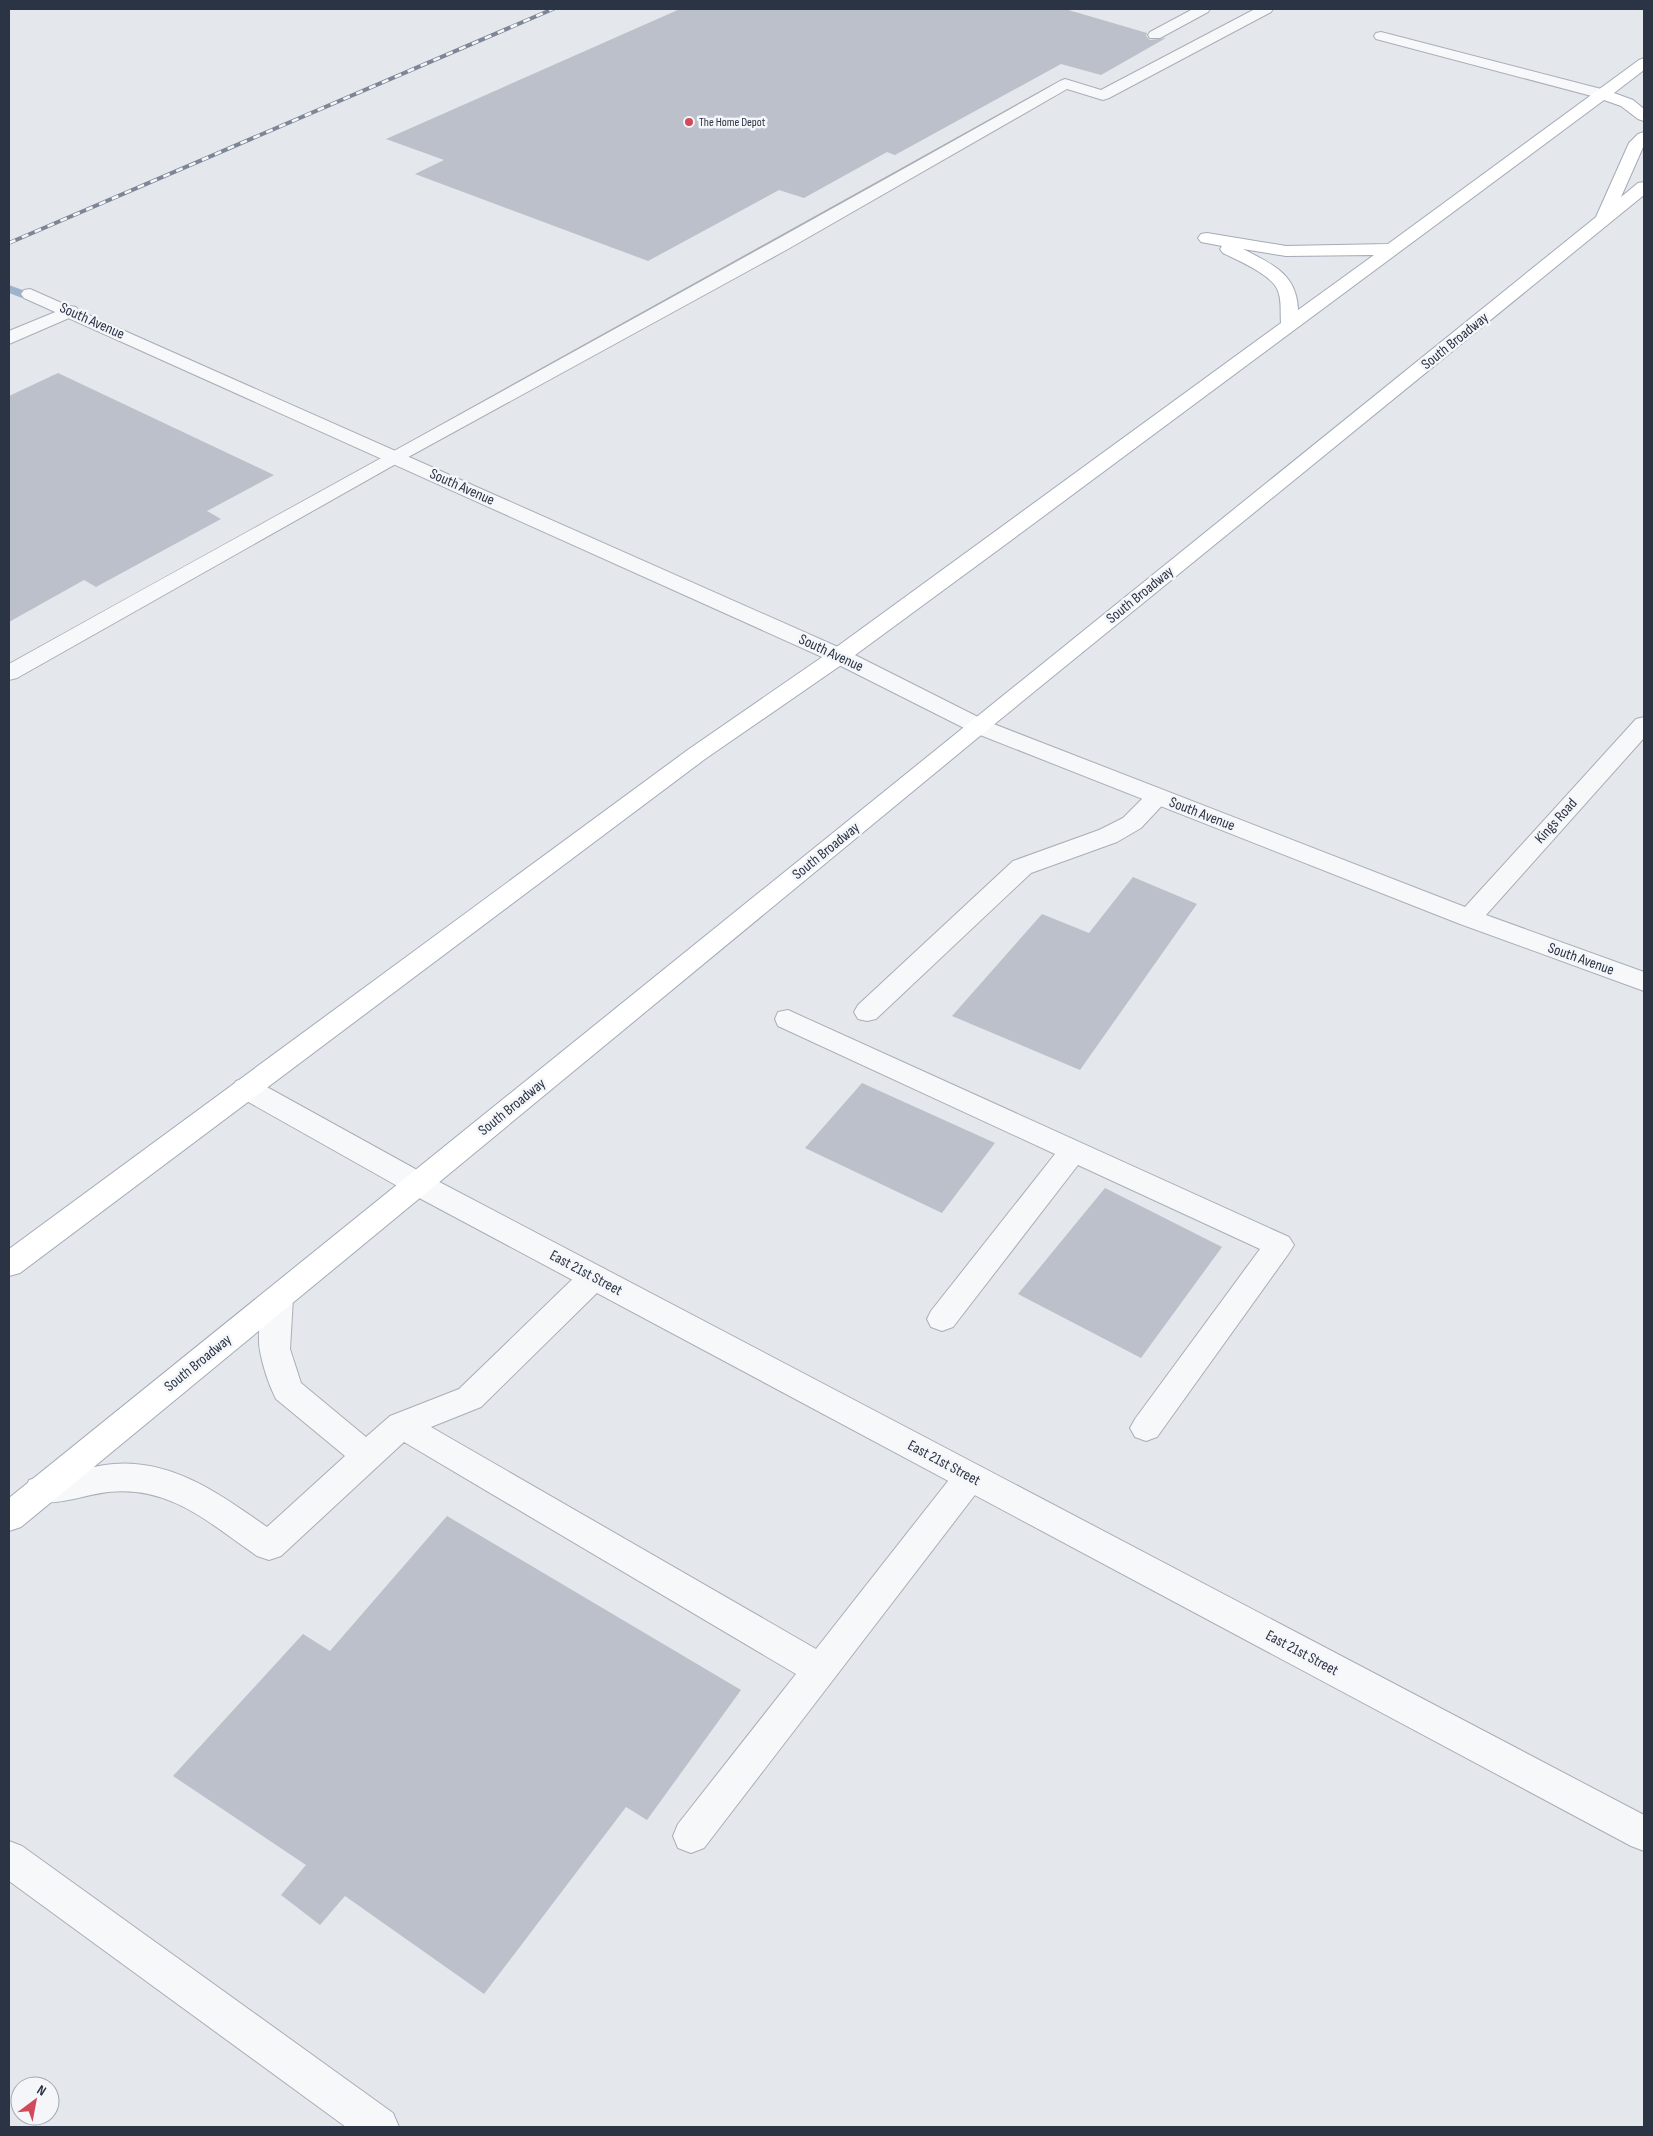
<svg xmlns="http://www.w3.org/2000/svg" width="1653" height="2136" viewBox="0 0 1653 2136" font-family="'Sofia Sans Condensed',sans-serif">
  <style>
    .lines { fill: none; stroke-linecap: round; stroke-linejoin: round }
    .stream { fill: #9fb4cc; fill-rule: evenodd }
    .building { fill: #bbc0ca }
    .service-casing { stroke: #a9aeb7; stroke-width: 2 }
    .minor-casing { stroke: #a9aeb7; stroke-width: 2 }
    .primary-casing { stroke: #a3abb8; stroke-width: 2 }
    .service { fill: #f7f8fa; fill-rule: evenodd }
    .minor { fill: #f7f8fa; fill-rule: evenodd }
    .primary { fill: #fff; fill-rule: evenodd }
    .rail-casing { stroke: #7d8696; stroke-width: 4 }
    .rail { stroke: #f4f6f9; stroke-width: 2.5; stroke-dasharray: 7; stroke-linecap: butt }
    .poi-dot { fill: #d1495b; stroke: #f4f6f9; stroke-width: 2 }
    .labels { text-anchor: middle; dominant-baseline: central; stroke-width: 5; stroke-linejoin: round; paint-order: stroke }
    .far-poi-label { font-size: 12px; fill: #2b3445; stroke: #f4f6f9; text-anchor: start }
    .street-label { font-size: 15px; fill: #2b3445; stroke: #f4f6f9 }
  </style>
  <rect width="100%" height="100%" fill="#e4e7ec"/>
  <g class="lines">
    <!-- stream -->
    <path class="stream" d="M9,285L47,299L49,302L43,306L9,293Z"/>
  </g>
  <!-- building -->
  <path class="building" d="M680,9H1065L1147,33L1146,36L1150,40L1166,38L1101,75L1061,64L895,155L887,152L804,198L779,190L648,261L415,174L444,160L386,139Z
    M58,373L274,475L207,511L221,519L96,587L84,580L9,622V396Z
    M1133,877L1197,904L1080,1070L952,1016L1042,914L1089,933Z
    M862,1083L995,1143L942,1213L805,1148Z
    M1105,1188L1222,1247L1141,1358L1018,1294Z
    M447,1516L741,1690L647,1820L626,1807L484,1994L345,1896L320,1925L281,1895L306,1865L173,1776L303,1634L330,1651Z"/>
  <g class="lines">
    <!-- service casing -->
    <g class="service-casing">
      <path id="service" d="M1193,9H1210L1208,12L1160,38H1150L1148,35L1150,32Z
        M1255,9H1273L1271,12L1109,98L1103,100L1067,89L788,249L401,461L17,678L9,680V664C359,469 711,278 1060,81L1065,79L1101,90Z
        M1381,32L1609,91L1611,94L1609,97L1603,99L1376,39L1374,36L1376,33Z
        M70,306L76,307L79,311L76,315L9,344V331Z
        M1158,789L1167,792L1170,797L1141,828L1117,842L1031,873L876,1019L867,1021L858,1019L854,1012L858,1005L1013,861L1099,830L1123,818L1149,792Z
        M788,1010L1289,1237L1294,1245L1289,1253L1157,1437L1146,1441L1135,1437L1130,1428L1135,1419L1260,1249L1078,1165L953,1327L942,1331L931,1327L927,1319L931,1311L1055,1154L778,1026L775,1019L778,1012Z
        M594,1265L605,1269L609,1277L605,1285L481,1407L431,1427L816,1649L959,1467L970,1463L981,1467L986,1477L981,1487L704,1848L691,1853L678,1848L673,1836L678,1824L796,1674L404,1442L281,1556L269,1560L257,1556C209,1523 170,1485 108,1492C83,1495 53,1508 29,1500L25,1490L29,1480C46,1474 64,1472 82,1469C99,1466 117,1462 135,1464C185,1468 227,1499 267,1527L345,1456L276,1399C269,1385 263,1367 260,1351C257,1337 261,1302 267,1290L278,1286L289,1290L293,1298L290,1349L301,1383L366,1437L390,1416L459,1389L583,1269Z
        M9,1841L22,1846L393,2113L399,2127H346L9,1881Z"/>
    </g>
    <!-- minor casing -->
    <g class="minor-casing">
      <path id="minor" d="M30,289L847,651L986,721L1465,907L1636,719L1644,717V738L1486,915L1644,972V991L1460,924L970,731L831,661L24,298L21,294L24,290Z
        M246,1078L256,1081L428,1176L1644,1815V1851L1631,1846L408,1192L236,1095L232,1088L236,1081Z"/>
    </g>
    <!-- primary casing -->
    <g class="primary-casing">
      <path id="primary" d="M1644,58V70L1614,93L1633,100L1644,109V121L1638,119L1621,106L1604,100L1025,530L847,661L705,759L20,1273L9,1276V1249L689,749L831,651L1281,323C1280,313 1282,301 1278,291C1273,275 1237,260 1223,253L1220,249L1222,246L1201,242L1198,238L1201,234L1207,233L1286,246L1388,244L1639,60ZM1243,249L1286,256L1374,255L1298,310C1297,274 1272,264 1243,249Z
        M1644,132V145L1621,197L1638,183L1644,182V195L986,731L21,1527L9,1531V1498L1596,217L1629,143L1638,134Z"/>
    </g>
    <!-- service -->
    <use href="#service" class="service"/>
    <!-- minor -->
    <use href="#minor" class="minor"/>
    <!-- primary -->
    <use href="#primary" class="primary"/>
    <!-- rail casing -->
    <g class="rail-casing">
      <path id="rail" d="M9,243L553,9"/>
    </g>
    <!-- rail -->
    <use href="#rail" class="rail"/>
  </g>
  <!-- markers -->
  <circle class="poi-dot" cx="689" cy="122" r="5"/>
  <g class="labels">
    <!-- far-poi labels -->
    <g class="far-poi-label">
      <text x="699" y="122">The Home Depot</text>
    </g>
    <!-- street labels -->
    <g class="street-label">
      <text transform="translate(92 321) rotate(24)">South Avenue</text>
      <text transform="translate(1455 341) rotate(-39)">South Broadway</text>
      <text transform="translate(462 487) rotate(24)">South Avenue</text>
      <text transform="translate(1140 595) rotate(-39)">South Broadway</text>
      <text transform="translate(831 653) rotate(25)">South Avenue</text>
      <text transform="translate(1202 814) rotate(21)">South Avenue</text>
      <text transform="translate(1556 821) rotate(-48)">Kings Road</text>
      <text transform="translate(826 851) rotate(-39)">South Broadway</text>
      <text transform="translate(1581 959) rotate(20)">South Avenue</text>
      <text transform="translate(512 1107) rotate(-39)">South Broadway</text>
      <text transform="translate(586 1273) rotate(28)">East 21st Street</text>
      <text transform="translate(198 1363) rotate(-39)">South Broadway</text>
      <text transform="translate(944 1463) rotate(28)">East 21st Street</text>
      <text transform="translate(1302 1653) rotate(28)">East 21st Street</text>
    </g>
  </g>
  <!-- border -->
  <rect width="1653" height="2136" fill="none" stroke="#2b3445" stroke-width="20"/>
  <!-- north arrow -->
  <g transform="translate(35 2101) rotate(32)"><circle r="24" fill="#f4f6f9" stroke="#a4a8b1"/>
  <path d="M0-4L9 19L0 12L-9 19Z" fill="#d1495b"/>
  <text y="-8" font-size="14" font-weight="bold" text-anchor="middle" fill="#2b3445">N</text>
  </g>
</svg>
